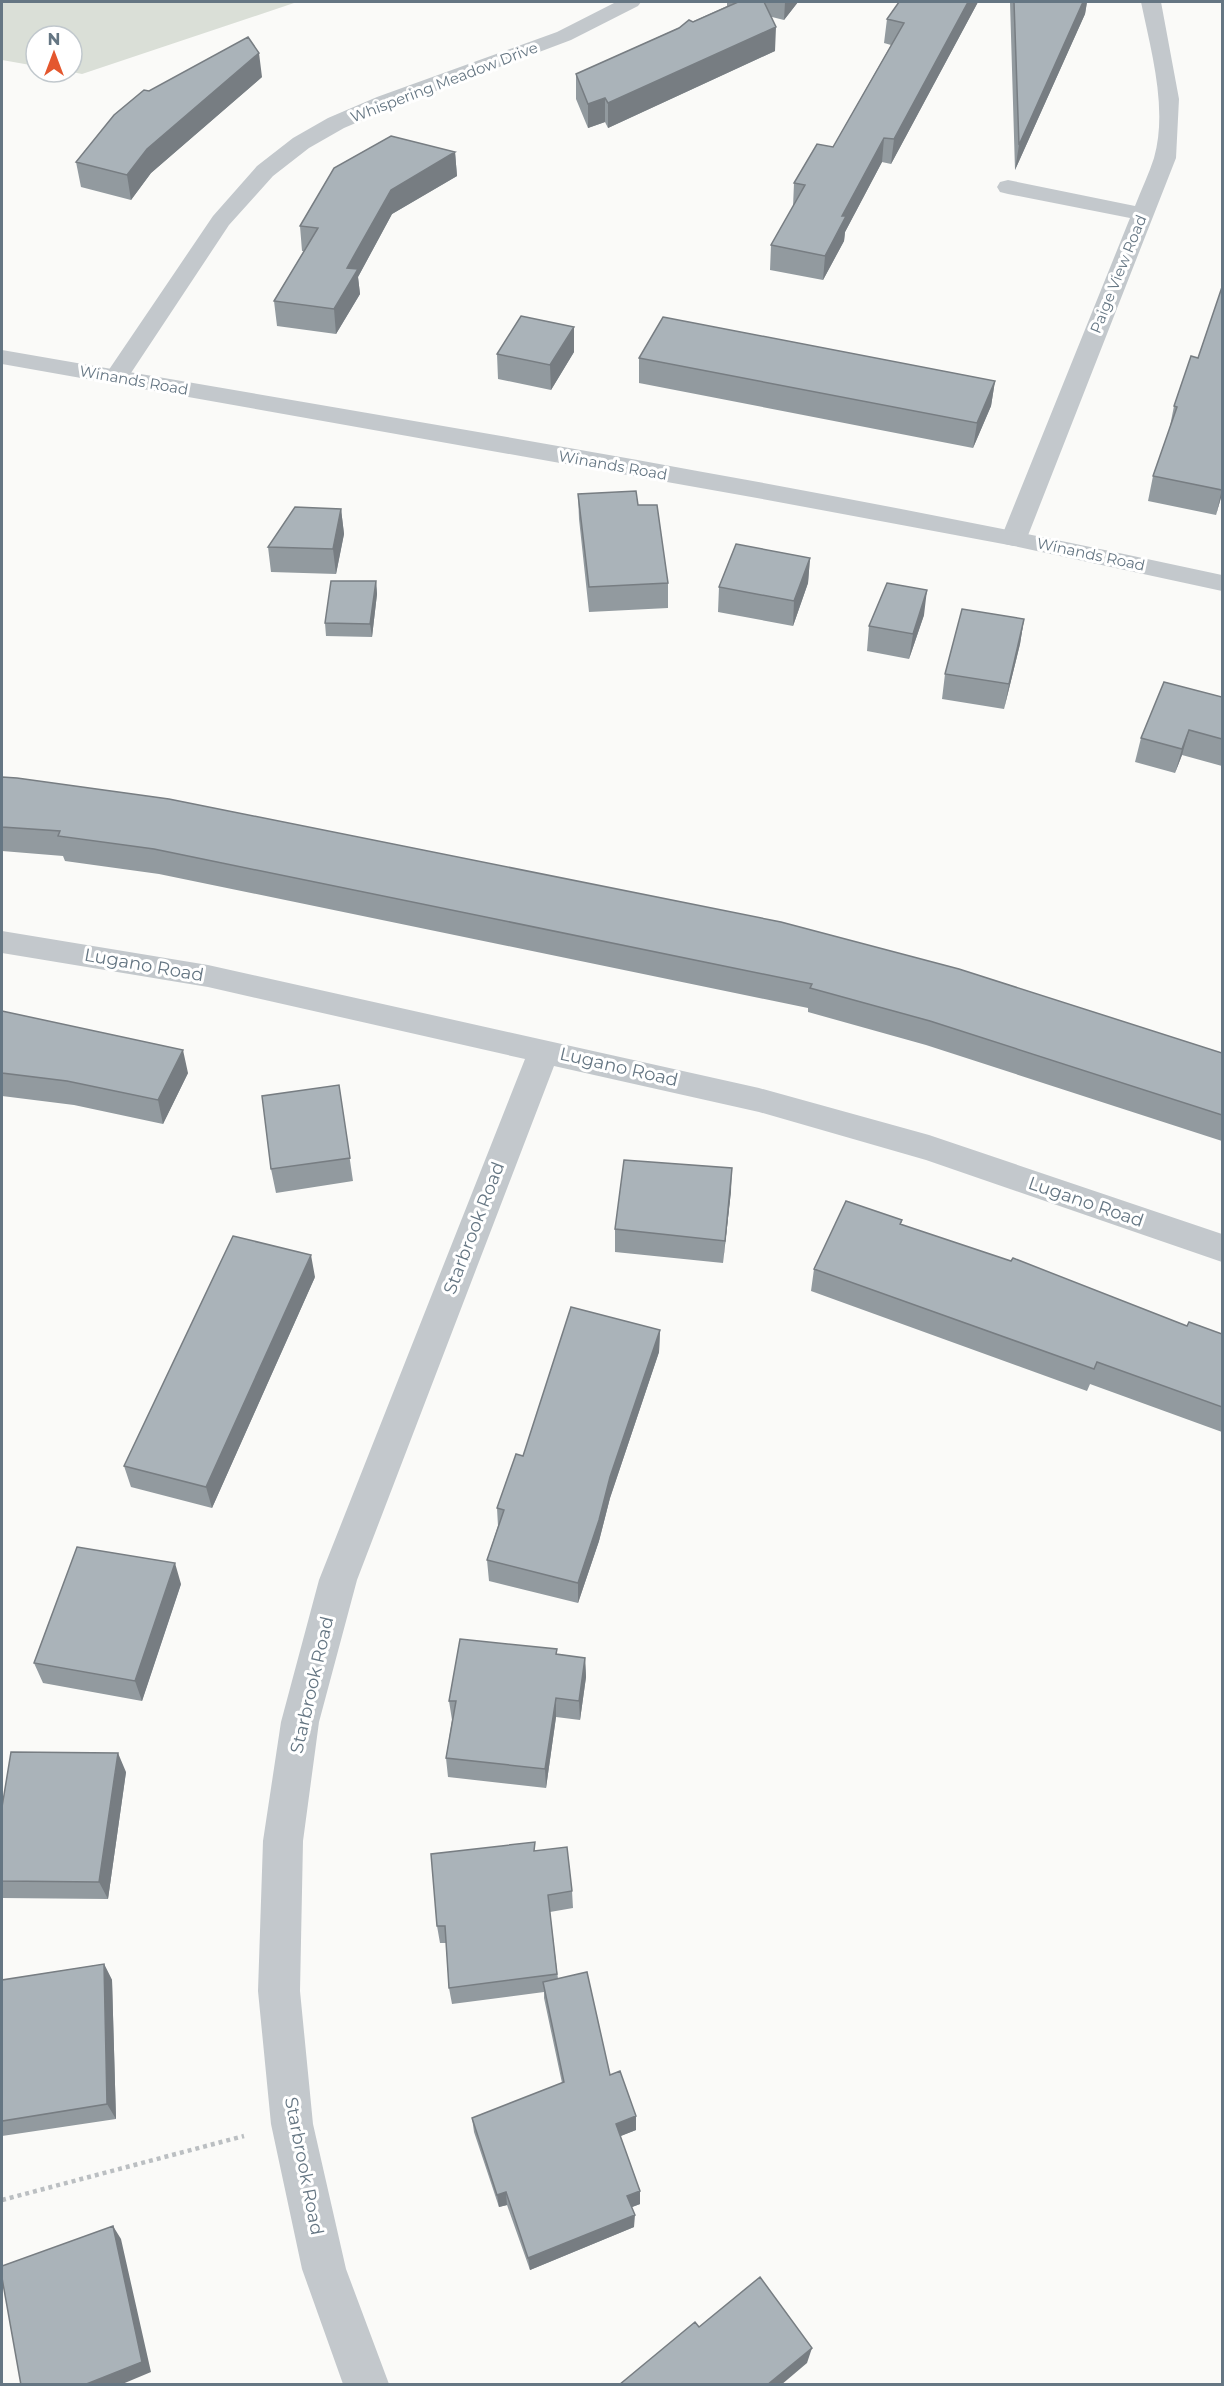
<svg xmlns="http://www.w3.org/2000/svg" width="1224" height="2386" viewBox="0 0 1224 2386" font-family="Montserrat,sans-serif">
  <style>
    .green { fill: #dadfd7 }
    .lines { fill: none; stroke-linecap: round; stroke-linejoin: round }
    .path { stroke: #bbbfc2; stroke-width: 4.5; stroke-dasharray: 4 4; stroke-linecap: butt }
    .minor { fill: #c3c8cc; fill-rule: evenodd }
    .tertiary { fill: #c3c8cc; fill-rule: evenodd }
    .wall { fill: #929a9f }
    .shaded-wall { fill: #777d82 }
    .building { fill: #aab3b9; stroke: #777d82; stroke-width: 1.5 }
    .labels { text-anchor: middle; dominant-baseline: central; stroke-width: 6; stroke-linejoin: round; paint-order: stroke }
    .far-street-label { font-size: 15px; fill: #657683; stroke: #fff }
    .street-label { font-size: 18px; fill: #657683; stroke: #fff }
  </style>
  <rect width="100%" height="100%" fill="#fafaf8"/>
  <!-- green -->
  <path class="green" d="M2,2H297L82,74L72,72V36H36V66L2,60Z"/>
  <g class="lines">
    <!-- path -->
    <path class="path" d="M2,2200L244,2136"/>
    <!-- minor -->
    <path class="minor" d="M616,2H641L638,6L571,40L393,107L344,128L309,148L273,176L229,225L125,382L116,384L107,382L104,377L213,216L257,166L293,138L328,118L377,97L557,32Z
      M1141,2H1161L1179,99L1176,158L1027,538L1023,544L1014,546L1005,544L1001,538L1130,218L1008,194L1000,192L997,187L1000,182L1008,180L1135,206C1141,190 1149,174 1154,158C1168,109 1151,51 1141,2Z
      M2,931L208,965L759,1088L929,1135L1222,1234V1262L926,1160L759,1112L554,1066L357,1580L319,1722L303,1841L300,1991L313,2124L346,2269L389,2384H343L302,2269L271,2124L258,1991L263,1841L281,1722L319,1580L525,1059L208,987L2,953Z"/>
    <!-- tertiary -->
    <path class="tertiary" d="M2,350C409,421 818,486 1222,575V591L1014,546L757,498L2,364Z"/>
  </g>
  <!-- wall -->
  <path class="wall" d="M727,2H798L784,20L772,17L775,51L608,128L605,122L588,128L576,99V74L727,6Z
    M899,2H978L891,164L882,162L845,232L844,241L823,280L770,270L771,245L793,207L794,183L833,147L891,45L884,43L887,19Z
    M1010,2H1087L1085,14L1015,170Z
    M262,77L151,173L131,200L81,187L76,162L149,91Z
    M455,152L457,176L392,214L358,277L360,294L336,334L277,326L274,301L304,251H302L300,226Z
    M1222,287V494L1216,515L1148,501L1153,476L1169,431L1174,406L1198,358Z
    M574,352L551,390L498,379L497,354Z
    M639,358L995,381L991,406L973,448L639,383Z
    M578,494L638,505L668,583V608L589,612L579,519Z
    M341,509L344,534L336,574L271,572L268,547Z
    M810,558L808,583L793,626L718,612L719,587Z
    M376,581L377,594L372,637L326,636L325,623Z
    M924,615L909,659L867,651L869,626Z
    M1024,619L1020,644L1004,709L942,699L945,674Z
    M1222,697V766L1182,755L1175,773L1135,762L1141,738Z
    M2,777L1222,1053V1141L926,1045L808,1012V1008L159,874L65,861L63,856L2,851Z
    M2,1011L188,1073L163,1124L74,1105L2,1096Z
    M339,1085L353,1181L276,1193L271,1169Z
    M731,1191L723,1263L615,1252V1229Z
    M902,1220L901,1225L1187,1326L1222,1334V1432L1090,1384L1087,1391L811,1291L814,1269Z
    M315,1277L212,1508L131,1487L124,1466Z
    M660,1330L659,1352L610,1498L599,1541L578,1603L489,1581L487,1560L498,1526L497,1508L523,1456Z
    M181,1584L142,1701L43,1683L34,1663Z
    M557,1654L585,1658L586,1677L580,1720L556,1717L546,1788L448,1777L446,1758L452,1720L449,1701Z
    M126,1772L108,1899L2,1898V1807Z
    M536,1851L572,1891L573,1908L550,1912L558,1979L610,2075L636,2130L620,2136L640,2204L632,2207L634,2227L530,2270L507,2205L499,2207L474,2132L472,2118L562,2083L544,1998V1992L452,2004L449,1988L446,1943H440L437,1926Z
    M104,1964L112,1980L116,2119L2,2136V1980Z"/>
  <!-- shaded-wall -->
  <path class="shaded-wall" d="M785,2H798L784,20Z
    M968,2H978L891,164L894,139Z
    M1083,2H1087L1085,14L1015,170L1019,145Z
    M776,27L775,51L608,128V103Z
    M259,53L262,77L151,173L131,200L127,175L147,149Z
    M605,98V122L588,128V104Z
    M884,138L882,162L845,232L844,241L823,280L825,256L842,216Z
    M455,152L457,176L392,214L358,277L360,294L336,334L334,309L347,268L391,190Z
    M574,327V352L551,390L550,365Z
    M995,381L991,406L973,448L977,423Z
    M1222,489V494L1216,515Z
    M341,509L344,534L336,574L333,549Z
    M810,558L808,583L793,626L794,601Z
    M376,581L377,594L372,637L370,624Z
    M927,590L924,615L909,659L913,634Z
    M1024,619L1020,644L1004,709L1009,684Z
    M1189,730L1182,755L1175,773L1182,749Z
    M183,1050L188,1073L163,1124L158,1100Z
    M732,1168L731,1191L723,1263L725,1241Z
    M311,1255L315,1277L212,1508L206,1487Z
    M660,1330L659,1352L610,1498L599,1541L578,1603V1583L610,1477Z
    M175,1563L181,1584L142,1701L135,1681Z
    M585,1658L586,1677L580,1720L579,1701Z
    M556,1698V1717L546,1788L545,1769Z
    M118,1753L126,1772L108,1899L99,1882Z
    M104,1964L112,1980L116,2119L107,2104Z
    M636,2116V2130L616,2138V2124Z
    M640,2191V2204L627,2209V2196Z
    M506,2192L507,2205L499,2207L497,2195Z
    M635,2215L634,2227L530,2270L528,2258Z
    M113,2226L121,2239L151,2372L120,2385H84Z
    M812,2348L807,2363L781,2385H767Z"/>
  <!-- building -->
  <path class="building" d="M738,2H764L776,27L608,103L605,98L588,104L576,74L679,28L689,20L693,22Z
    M899,2H968L894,139L884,138L842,216H846L825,256L771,245L805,185L794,183L817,144L833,147L904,23L887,19Z
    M1014,2H1083L1019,145Z
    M248,37L259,53L147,149L127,175L76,162L114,115L144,90L149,91Z
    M391,136L455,152L391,190L347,268L358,269L334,309L274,301L318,228L300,226L334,168Z
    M1222,287V490L1153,476L1177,407L1174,406L1191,356L1198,358Z
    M521,316L574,327L550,365L497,354Z
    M663,317L995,381L977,423L639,358Z
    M636,491L638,505H657L668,583L589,587L578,494Z
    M295,507L341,509L333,549L268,547Z
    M736,544L810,558L794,601L719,587Z
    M331,581H376L370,624L325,623Z
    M887,583L927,590L913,634L869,626Z
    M962,609L1024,619L1009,684L945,674Z
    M1164,682L1222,697V739L1189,730L1182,749L1141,738Z
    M2,777L17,778L169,799L781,922L959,969L1222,1053V1115L930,1021L810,988L812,984L154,849L58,836L60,831L2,827Z
    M2,1011L183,1050L158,1100L67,1081L2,1073Z
    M339,1085L350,1158L271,1169L262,1096Z
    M624,1160L732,1168L725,1241L615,1229Z
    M846,1201L902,1220L900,1224L1011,1261L1013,1258L1187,1326L1189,1322L1222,1334V1407L1097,1362L1094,1369L814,1269Z
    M233,1236L311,1255L206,1487L124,1466Z
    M571,1307L660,1330L610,1477L599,1520L578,1583L487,1560L504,1510L497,1508L516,1454L523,1456Z
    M77,1547L175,1563L135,1681L34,1663Z
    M460,1639L557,1649L556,1654L585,1658L579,1701L556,1698L545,1769L446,1758L456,1701H449Z
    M11,1752L118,1753L99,1882L2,1881V1807Z
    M535,1842L534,1851L567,1847L572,1891L548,1895L557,1974L449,1988L445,1926H437L431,1854Z
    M104,1964L107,2104L2,2121V1980Z
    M587,1972L610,2075L620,2071L636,2116L616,2124L640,2191L627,2196L635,2215L528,2258L506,2192L497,2195L472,2118L564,2082L543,1982Z
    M113,2226L142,2362L84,2385H21L2,2278V2266Z
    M760,2277L812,2348L767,2385H619L695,2322L699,2327Z"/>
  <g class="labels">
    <!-- far-street labels -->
    <g class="far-street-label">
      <text transform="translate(444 82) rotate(-21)">Whispering Meadow Drive</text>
      <text transform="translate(1118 274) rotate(-68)">Paige View Road</text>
      <text transform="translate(134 380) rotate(10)">Winands Road</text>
      <text transform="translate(613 465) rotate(10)">Winands Road</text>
      <text transform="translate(1091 554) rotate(12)">Winands Road</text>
    </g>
    <!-- street labels -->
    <g class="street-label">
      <text transform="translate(144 965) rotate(10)">Lugano Road</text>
      <text transform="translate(619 1067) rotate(13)">Lugano Road</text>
      <text transform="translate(1086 1202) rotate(19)">Lugano Road</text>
      <text transform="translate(474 1228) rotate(-69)">Starbrook Road</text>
      <text transform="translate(312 1685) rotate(-77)">Starbrook Road</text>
      <text transform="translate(304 2166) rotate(79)">Starbrook Road</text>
    </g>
  </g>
  <!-- border -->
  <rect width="1224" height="2386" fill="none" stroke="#657683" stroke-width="6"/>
  <!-- north arrow -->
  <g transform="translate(54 54)"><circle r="28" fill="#ffffff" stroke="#c1c8cd" stroke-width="1.5"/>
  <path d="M0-4.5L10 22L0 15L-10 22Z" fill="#e4572e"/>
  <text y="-9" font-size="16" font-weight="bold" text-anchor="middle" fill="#657683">N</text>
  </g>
</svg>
